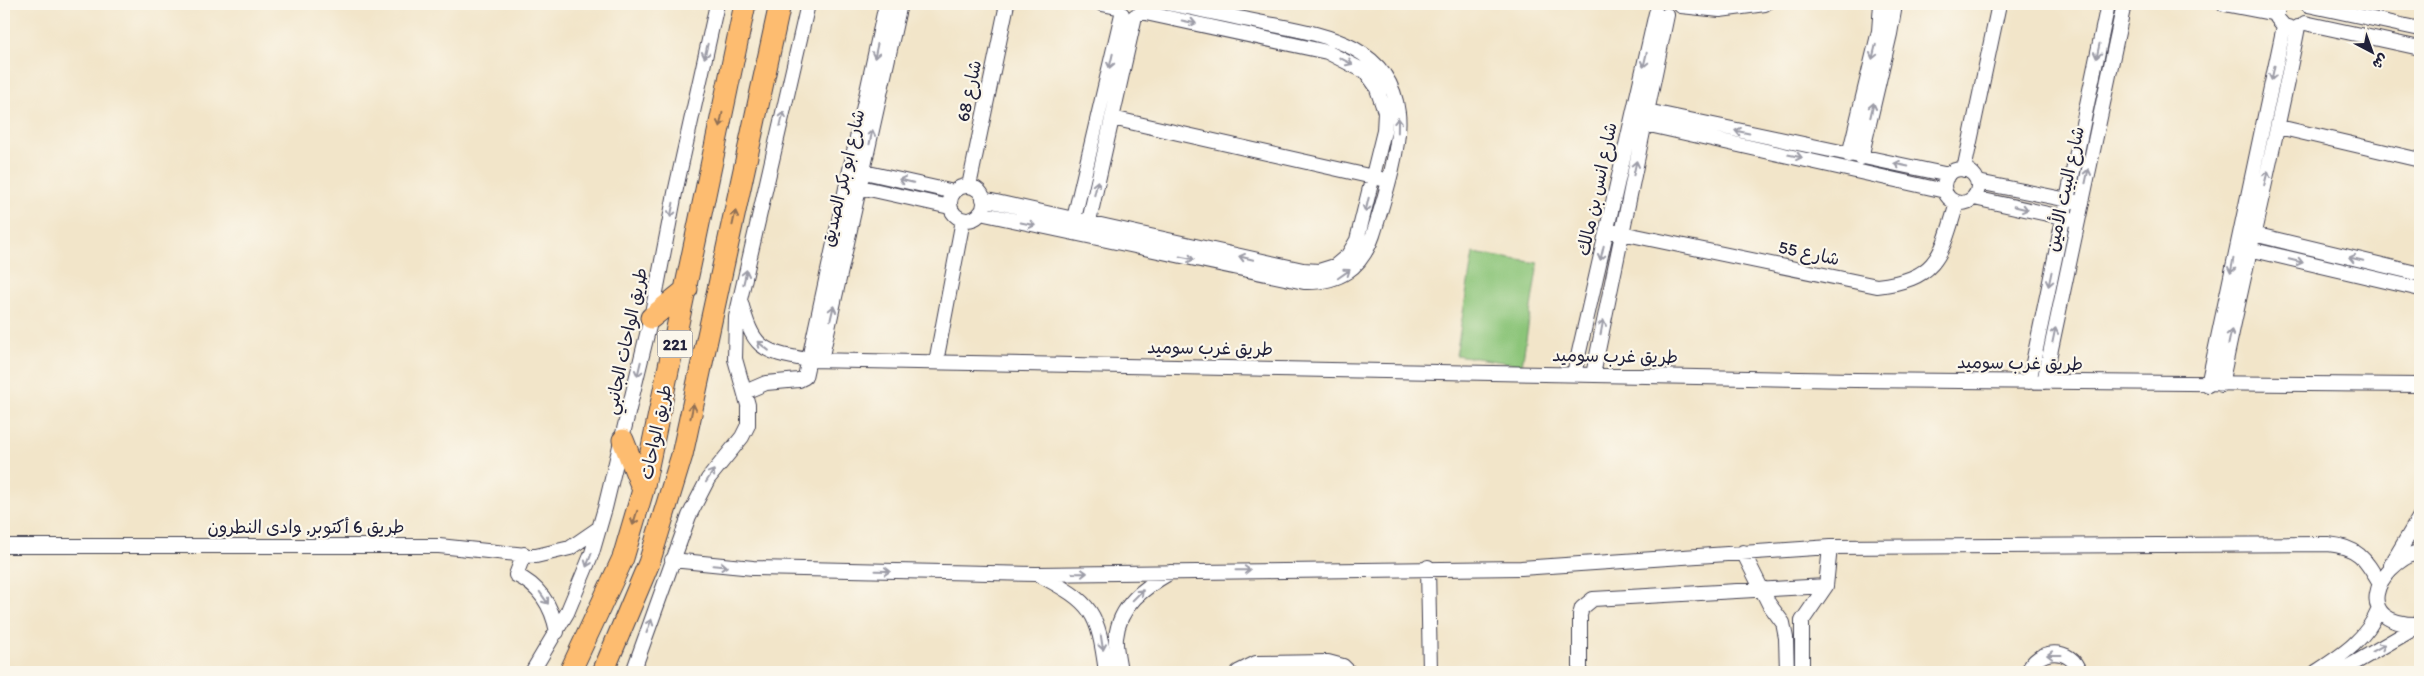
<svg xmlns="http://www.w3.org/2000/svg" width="2424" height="676" viewBox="0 0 2424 676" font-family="Itim,'Playpen Sans Arabic',sans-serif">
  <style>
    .green { fill: #8cc579; stroke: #57745a }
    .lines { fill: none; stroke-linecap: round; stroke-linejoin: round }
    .minor-casing { stroke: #413f50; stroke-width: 16 }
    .highway-casing { stroke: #413f50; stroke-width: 23 }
    .minor { stroke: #fff; stroke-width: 14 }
    .highway { stroke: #fdbc6f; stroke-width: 21 }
    .oneway { stroke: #9c9ca7 }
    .oneway2 { stroke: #906f55 }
    .labels { text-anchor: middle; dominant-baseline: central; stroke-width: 4.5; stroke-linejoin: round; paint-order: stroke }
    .shield { fill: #fbf7ec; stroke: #636270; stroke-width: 1 }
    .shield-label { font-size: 16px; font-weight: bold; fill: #22223b }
    .street-label { font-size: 18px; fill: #22223b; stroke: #fbf7ec }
  </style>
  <rect width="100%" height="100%" fill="#fbf7ec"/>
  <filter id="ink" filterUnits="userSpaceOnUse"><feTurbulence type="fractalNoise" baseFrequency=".02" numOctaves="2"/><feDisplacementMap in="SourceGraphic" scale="10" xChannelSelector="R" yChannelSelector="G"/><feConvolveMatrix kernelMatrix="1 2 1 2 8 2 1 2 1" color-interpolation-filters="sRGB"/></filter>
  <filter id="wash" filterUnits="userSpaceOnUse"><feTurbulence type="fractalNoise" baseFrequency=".0096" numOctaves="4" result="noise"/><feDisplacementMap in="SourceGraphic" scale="20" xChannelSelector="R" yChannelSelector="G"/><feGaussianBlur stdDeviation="1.12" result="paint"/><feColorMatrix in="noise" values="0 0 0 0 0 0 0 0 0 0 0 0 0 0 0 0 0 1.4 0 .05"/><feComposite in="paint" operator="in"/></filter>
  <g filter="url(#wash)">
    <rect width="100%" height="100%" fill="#f2e5c9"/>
    <!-- green -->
    <path class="green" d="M1473,253L1538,263L1522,365L1456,355Z"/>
  </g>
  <g filter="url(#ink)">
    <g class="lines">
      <!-- minor casing -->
      <g class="minor-casing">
        <path id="minor" d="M1102,4L1117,7
          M2224,4L2276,14
          M2277,4V18L2284,26L2291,28
          M2308,5L2420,29
          M1681,6L1720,10L1765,4
          M2305,23L2420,48
          M1647,111L1949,175
          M1112,118L1382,179
          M1645,124L1945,191
          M2279,127L2420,160
          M1849,155L1879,31L1881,4
          M1861,158L1890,34L1894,11L1893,4
          M1944 186a17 17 0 1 1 34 0a17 17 0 1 1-34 0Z
          M855,170L954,192
          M1964,170L1999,4
          M1978,182L2073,201
          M851,185L950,207
          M969,186L1007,4
          M950 203a17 17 0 1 1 34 0a17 17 0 1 1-34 0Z
          M1974,198L2071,219
          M983,199L1303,270L1319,271L1335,266L1348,255L1357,240L1384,131L1385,112L1376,86L1366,72L1327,52L1141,12
          M980,213L1304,282C1339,283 1361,269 1373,235C1383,203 1402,145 1398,113C1390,43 1319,34 1264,23C1233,17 1202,10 1171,4
          M1072,227L1122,14
          M1087,230L1135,16
          M1607,230L1877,286C1938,279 1941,256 1957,203
          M2253,234L2420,274
          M2249,249L2420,289
          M740,299C753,347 759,352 809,360L1855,380L2420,385
          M821,360L900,4
          M936,362L963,220
          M1574,374L1656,13
          M1593,375L1667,15
          M2029,382L2108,4
          M2044,382L2124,4
          M2208,385L2284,26
          M2221,385C2245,265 2275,147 2298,27
          M745,392L766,383L799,380L805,377L886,4
          M4,546H439L536,556L570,548L599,528
          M2420,551C2373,567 2352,626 2420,624
          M1743,552L1769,604L1783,623L1786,638L1787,672
          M524,554L516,575C540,586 552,606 557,632
          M672,560L753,568L1036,574L1521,568L1830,547L2328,544C2359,547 2365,559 2380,584
          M2391,565L2420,516
          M1428,567L1430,672
          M1039,575C1093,603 1098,612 1106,672
          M532,672L567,613L592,553L605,508L651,318L675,193L717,4
          M633,672L689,516L708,479L742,437L748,425V405L735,359L736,317L808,4
          M1120,672C1119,661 1115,648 1116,638C1119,605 1145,587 1171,572
          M1238,672L1256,663L1328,662L1343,666L1349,672
          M1580,672V615L1582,608L1593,599L1826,586
          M1802,672V621L1826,586L1830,547
          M2028,672C2036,648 2072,646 2079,672
          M2316,672C2342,655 2366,640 2379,609
          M2339,672L2420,625"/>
      </g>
      <!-- highway casing -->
      <g class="highway-casing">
        <path id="highway" d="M651,318L687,289
          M623,440L643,490
          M570,672L623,558L643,490L745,4
          M603,672L649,563L682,455L780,4"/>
      </g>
      <!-- minor -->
      <use href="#minor" class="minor"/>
      <!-- highway -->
      <use href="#highway" class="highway"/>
    </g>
    <!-- one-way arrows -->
    <defs><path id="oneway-shaft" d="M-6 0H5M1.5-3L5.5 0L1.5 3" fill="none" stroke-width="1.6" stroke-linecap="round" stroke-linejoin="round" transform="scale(1.25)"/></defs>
    <g class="oneway">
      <use href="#oneway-shaft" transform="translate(1189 22) rotate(12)"/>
      <use href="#oneway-shaft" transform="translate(706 51) rotate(103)"/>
      <use href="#oneway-shaft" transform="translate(876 51) rotate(102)"/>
      <use href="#oneway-shaft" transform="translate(2098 51) rotate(102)"/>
      <use href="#oneway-shaft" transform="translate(1874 52) rotate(104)"/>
      <use href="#oneway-shaft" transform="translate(1645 60) rotate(103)"/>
      <use href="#oneway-shaft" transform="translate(1111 61) rotate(103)"/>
      <use href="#oneway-shaft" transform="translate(1346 61) rotate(27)"/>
      <use href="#oneway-shaft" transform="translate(2273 73) rotate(102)"/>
      <use href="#oneway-shaft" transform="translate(1872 110) rotate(-77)"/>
      <use href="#oneway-shaft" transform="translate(782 119) rotate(-77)"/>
      <use href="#oneway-shaft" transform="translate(1398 125) rotate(-89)"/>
      <use href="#oneway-shaft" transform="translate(1742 132) rotate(-168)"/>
      <use href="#oneway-shaft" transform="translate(871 137) rotate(-78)"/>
      <use href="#oneway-shaft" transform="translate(1795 156) rotate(12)"/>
      <use href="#oneway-shaft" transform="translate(1901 165) rotate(-169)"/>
      <use href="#oneway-shaft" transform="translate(1635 168) rotate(-78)"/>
      <use href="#oneway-shaft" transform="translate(2087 176) rotate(-78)"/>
      <use href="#oneway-shaft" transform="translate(2266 178) rotate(-76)"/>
      <use href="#oneway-shaft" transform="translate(906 181) rotate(-167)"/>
      <use href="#oneway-shaft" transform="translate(1096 188) rotate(-77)"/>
      <use href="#oneway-shaft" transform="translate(1367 205) rotate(103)"/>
      <use href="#oneway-shaft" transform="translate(2021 208) rotate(13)"/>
      <use href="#oneway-shaft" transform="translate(672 210) rotate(101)"/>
      <use href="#oneway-shaft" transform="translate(1028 224) rotate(12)"/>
      <use href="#oneway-shaft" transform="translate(1602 253) rotate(103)"/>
      <use href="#oneway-shaft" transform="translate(1187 258) rotate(12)"/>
      <use href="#oneway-shaft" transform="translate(1246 258) rotate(-167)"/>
      <use href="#oneway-shaft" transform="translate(2356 259) rotate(-166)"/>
      <use href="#oneway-shaft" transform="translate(2296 261) rotate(14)"/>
      <use href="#oneway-shaft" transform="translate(2232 266) rotate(101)"/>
      <use href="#oneway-shaft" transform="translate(1344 274) rotate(-35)"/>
      <use href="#oneway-shaft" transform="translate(745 277) rotate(-77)"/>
      <use href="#oneway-shaft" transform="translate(2050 279) rotate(102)"/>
      <use href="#oneway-shaft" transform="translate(832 313) rotate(-77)"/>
      <use href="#oneway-shaft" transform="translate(1602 327) rotate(-79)"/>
      <use href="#oneway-shaft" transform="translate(2054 335) rotate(-78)"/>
      <use href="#oneway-shaft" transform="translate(2230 337) rotate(-78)"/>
      <use href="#oneway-shaft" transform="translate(763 346) rotate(-142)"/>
      <use href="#oneway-shaft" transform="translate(639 369) rotate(103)"/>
      <use href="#oneway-shaft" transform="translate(710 476) rotate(-57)"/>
      <use href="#oneway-shaft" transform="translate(589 560) rotate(111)"/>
      <use href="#oneway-shaft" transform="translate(720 566) rotate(5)"/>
      <use href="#oneway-shaft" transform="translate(1243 570) rotate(-1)"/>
      <use href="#oneway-shaft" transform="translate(883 571) rotate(1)"/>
      <use href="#oneway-shaft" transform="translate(1080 573) rotate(-1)"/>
      <use href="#oneway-shaft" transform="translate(1138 595) rotate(-45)"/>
      <use href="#oneway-shaft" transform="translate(544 598) rotate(55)"/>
      <use href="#oneway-shaft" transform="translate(649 626) rotate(-70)"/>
      <use href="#oneway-shaft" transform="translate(1102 643) rotate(81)"/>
      <use href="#oneway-shaft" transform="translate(2379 648) rotate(-29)"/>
      <use href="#oneway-shaft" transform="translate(2054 655) rotate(180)"/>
    </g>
    <g class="oneway2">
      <use href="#oneway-shaft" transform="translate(721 120) rotate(101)"/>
      <use href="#oneway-shaft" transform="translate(734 218) rotate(-78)"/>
      <use href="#oneway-shaft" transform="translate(692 411) rotate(-78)"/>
      <use href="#oneway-shaft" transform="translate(635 518) rotate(107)"/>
    </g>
  </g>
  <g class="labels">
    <!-- shield labels -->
    <rect class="shield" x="657.5" y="330.5" width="35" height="27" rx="4"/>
    <g class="shield-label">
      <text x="675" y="344">221</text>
    </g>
    <!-- street labels -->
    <g class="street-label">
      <text transform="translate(969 91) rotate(-78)">شارع 68</text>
      <text transform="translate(843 178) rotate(-77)">شارع ابو بكر الصديق</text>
      <text transform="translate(1597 189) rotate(-78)">شارع انس بن مالك</text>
      <text transform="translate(2065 189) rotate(-78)">شارع البيت الأمين</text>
      <text transform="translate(1809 253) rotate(12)">شارع 55</text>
      <text transform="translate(626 341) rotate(-78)">طريق الواحات الجانبي</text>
      <text transform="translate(1210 348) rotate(1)">طريق غرب سوميد</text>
      <text transform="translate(1615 356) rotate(1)">طريق غرب سوميد</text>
      <text transform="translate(2020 363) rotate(1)">طريق غرب سوميد</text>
      <text transform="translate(656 432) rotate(-78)">طريق الواحات</text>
      <text x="306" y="527">طريق 6 أكتوبر, وادى النطرون</text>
    </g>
  </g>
  <!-- margin -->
  <rect width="2424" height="676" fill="none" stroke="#fbf7ec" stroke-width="20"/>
  <!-- north arrow -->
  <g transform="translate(2372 52) rotate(139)" stroke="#fbf7ec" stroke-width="4" paint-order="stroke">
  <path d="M0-4L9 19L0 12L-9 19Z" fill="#22223b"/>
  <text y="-8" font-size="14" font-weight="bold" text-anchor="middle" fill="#22223b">ش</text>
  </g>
</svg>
